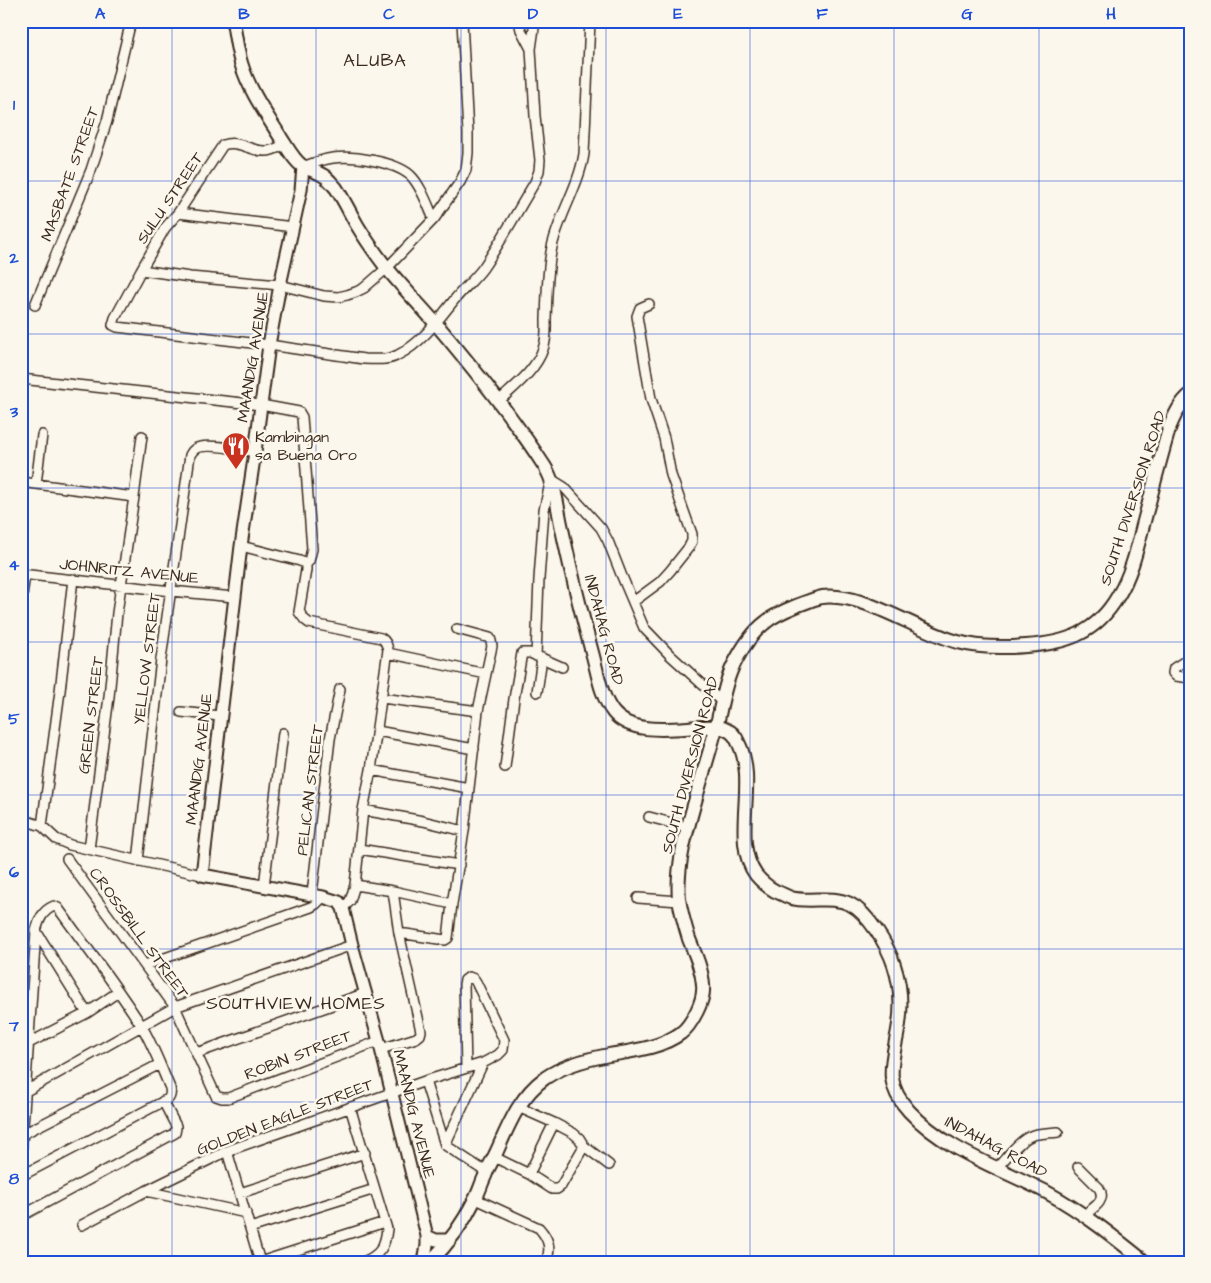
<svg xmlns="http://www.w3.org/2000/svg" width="1211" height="1283" viewBox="0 0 1211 1283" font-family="'Architects Daughter',sans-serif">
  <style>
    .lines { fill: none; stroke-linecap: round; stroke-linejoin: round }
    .minor-casing { stroke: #3b2a1e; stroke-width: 12 }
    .tertiary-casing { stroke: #3b2a1e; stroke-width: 15 }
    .secondary-casing { stroke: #3b2a1e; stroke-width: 16 }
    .minor { stroke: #fbf7ec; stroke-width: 9 }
    .tertiary { stroke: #fbf7ec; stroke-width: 11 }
    .secondary { stroke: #fbf7ec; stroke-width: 12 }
    .grid { fill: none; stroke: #1d4ed8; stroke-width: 1; stroke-opacity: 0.55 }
    .labels { text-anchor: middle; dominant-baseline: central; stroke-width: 5; stroke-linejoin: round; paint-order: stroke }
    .street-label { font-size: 16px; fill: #3b2a1e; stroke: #fbf7ec }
    .poi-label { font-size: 16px; fill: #3b2a1e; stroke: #fbf7ec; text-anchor: start }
    .neighbourhood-label { font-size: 18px; letter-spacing: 1px; fill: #3b2a1e; stroke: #fbf7ec }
    .neatline { fill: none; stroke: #1d4ed8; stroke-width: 2 }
    .grid-label { font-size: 16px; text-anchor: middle; font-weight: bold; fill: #1d4ed8 }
  </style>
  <rect width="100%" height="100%" fill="#fbf7ec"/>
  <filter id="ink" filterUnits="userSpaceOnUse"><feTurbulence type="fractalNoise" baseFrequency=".02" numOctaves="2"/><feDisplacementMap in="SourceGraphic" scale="10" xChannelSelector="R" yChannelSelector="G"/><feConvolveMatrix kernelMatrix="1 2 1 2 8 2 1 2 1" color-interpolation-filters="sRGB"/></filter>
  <g filter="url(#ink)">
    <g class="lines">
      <!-- minor casing -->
      <g class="minor-casing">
        <path id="minor" d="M531,49L535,21
          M285,144C279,147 273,151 266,151C251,152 238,139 223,145L178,213L165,228L141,270L115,318L113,325L117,327L269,345L364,359C375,359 388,361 398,355C422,343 439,319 455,299C464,288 475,279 483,268C502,240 518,210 535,182L539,171L540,160L535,116L531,49L521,30L519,21
          M303,167C313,163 323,159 333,158C353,155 395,162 410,175C421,185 428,206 434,219
          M178,213L293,227
          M141,270L190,277L280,285L324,296L338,297L347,295L356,292L364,288L387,268L434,219L460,182L466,170L468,153V133L462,21
          M35,305L91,170L107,121L131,21
          M21,379L261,405L299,412L302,417L312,549L309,561L306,564
          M499,401C515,386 536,370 543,349C547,339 546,329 546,319C547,295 547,270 552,247C559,215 579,186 584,154L590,21
          M21,482L134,497
          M36,484L42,435
          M241,546L300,561L306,564V570L299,612L305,620L309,623L381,638C386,641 387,645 388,650L371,770L363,810L355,885L350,901L347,904L342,905
          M21,574L171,591L234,597
          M633,602L660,582L670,571L689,547L692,541V534L671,475L664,438L651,399L637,316L640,308L649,304
          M21,604L25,574
          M388,653L486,674
          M536,656L539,579L544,510L551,479L564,487L601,528L608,541L621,574L644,628L670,655L722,702
          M1190,658L1174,668L1173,673L1176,676L1190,678
          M537,692L542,658
          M382,698L478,711
          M181,712L220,716
          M377,731L474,749
          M505,767L514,699L522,653H530L562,667
          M371,770L469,788
          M363,810L423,821L464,831
          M649,817L687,827
          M21,819L42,826L56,839L70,845L202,875
          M42,826L60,691L73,579
          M89,849L109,697L117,613L134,497L142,436
          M359,849L459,865
          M67,859L175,1007L216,1096L222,1098H228L379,1041
          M138,861L161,659L190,455C192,452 192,451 195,449C204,442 243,450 255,452
          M355,885L393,891L452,904L464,831L478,711L492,646L491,641L490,638L457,629
          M264,886L283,733
          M312,894L330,739L340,689
          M638,898L679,901
          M36,931L87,1013
          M399,933L445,940L448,938L452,904
          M145,965L311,907L316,904L323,897
          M29,1043L87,1013L118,992
          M381,1049L416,1038L420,1035L421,1031L399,933L393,891
          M197,1053L366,993
          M425,1081L445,1145L486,1172
          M26,1091L175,1007L352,945
          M350,1107L387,1229C385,1247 380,1255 363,1262
          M518,1107L554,1123L573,1133L579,1138L584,1146L609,1165
          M23,1134L160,1064
          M445,1145L483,1063
          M227,1151L260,1262
          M21,1157L36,931C39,920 42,911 54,906L58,908C86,947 116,985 141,1025C153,1045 161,1067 170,1088C171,1093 171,1096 168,1099L21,1176
          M494,1157L529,1174L552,1189H557L561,1186L584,1146
          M1078,1167L1099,1188C1107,1201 1093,1208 1084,1215
          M997,1168C1006,1158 1020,1139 1033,1135C1041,1133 1050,1133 1058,1132
          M529,1174L554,1123
          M146,1191L246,1213
          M240,1193L365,1153
          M476,1199L539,1228C548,1238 552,1248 546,1262
          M21,1214H25L175,1133L176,1128V1126L163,1101
          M82,1225L146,1191L227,1151L425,1081L483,1063L498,1055L503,1050L504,1040L476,982L474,979L469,977L465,980L464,984L466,1068
          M250,1228L375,1189
          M260,1262L385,1222"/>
      </g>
      <!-- tertiary casing -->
      <g class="tertiary-casing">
        <path id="tertiary" d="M303,167L301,190L280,285L269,345L261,405L255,452L241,546L202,875L323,897L339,902L343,908L352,945L379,1041L427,1236V1245L424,1262
          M427,1236L436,1240H450"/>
      </g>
      <!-- secondary casing -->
      <g class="secondary-casing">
        <path id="secondary" d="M233,21C235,35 237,49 241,63C249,90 266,114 281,138C287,147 293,159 301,165C308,170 317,171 324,176C328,178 333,185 336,188C344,200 350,213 357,225C366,240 376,254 386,267C402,287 420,305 437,325C475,370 513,417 545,467C555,483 557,505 561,524C570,568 581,612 593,656C598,675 601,696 613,712C632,736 675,728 702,727C710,727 719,725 727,730C732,732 736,737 738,742C759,781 730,840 756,875C761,881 768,887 775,891C778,892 788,897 791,898C810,903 831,895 850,904C868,913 888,946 894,965C900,983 902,1004 899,1024C894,1059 881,1081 909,1111C946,1151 1001,1168 1048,1193C1083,1212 1114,1237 1145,1262
          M430,1262C448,1244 463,1224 474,1201C479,1193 481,1184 485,1176C488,1167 493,1160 497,1151C509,1124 520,1096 545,1078C564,1065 587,1059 609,1055C633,1051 661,1048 681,1033C688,1028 693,1019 697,1011C701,1003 704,994 703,985C702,969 695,954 689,939C685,926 681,912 679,899C676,865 687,830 696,798C702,776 709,754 715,732C721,710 723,687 733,666C741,650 751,633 766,622C774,615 786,610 796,606C804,603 813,599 822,597C865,592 916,631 958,642C980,648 1003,648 1026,646C1066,643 1096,634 1118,596C1131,575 1137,549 1143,525C1152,492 1160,459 1170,426C1175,415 1180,403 1190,395"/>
      </g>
      <!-- minor -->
      <use href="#minor" class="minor"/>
      <!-- tertiary -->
      <use href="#tertiary" class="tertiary"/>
      <!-- secondary -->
      <use href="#secondary" class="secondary"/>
    </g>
  </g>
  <!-- grid -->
  <path class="grid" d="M172,21V1262M316,21V1262M461,21V1262M606,21V1262M750,21V1262M894,21V1262M1039,21V1262M21,181H1190M21,334H1190M21,488H1190M21,642H1190M21,795H1190M21,949H1190M21,1102H1190"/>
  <!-- icons -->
  <defs>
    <g id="restaurant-pin" transform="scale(1.4375)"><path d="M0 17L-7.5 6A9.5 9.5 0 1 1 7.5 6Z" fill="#c8321e" stroke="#fbf7ec"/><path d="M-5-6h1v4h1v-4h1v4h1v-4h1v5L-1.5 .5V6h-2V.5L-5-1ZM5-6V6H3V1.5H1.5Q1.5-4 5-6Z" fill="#fff"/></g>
  </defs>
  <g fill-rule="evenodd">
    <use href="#restaurant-pin" x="236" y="446"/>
  </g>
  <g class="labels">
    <!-- street labels -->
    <g class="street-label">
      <text transform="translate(70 174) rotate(-70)">MASBATE STREET</text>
      <text transform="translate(170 198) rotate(-56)">SULU STREET</text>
      <text transform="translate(253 357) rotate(-81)">MAANDIG AVENUE</text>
      <text transform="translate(1133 498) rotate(-72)">SOUTH DIVERSION ROAD</text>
      <text transform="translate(129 571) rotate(6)">JOHNRITZ AVENUE</text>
      <text transform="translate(604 630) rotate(75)">INDAHAG ROAD</text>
      <text transform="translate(147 659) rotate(-83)">YELLOW STREET</text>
      <text transform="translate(91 715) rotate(-83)">GREEN STREET</text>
      <text transform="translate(199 759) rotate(-83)">MAANDIG AVENUE</text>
      <text transform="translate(690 765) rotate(-75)">SOUTH DIVERSION ROAD</text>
      <text transform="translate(310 790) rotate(-83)">PELICAN STREET</text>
      <text transform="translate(139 933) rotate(54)">CROSSBILL STREET</text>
      <text transform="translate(298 1055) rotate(-21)">ROBIN STREET</text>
      <text transform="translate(414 1114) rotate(76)">MAANDIG AVENUE</text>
      <text transform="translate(285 1117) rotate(-21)">GOLDEN EAGLE STREET</text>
      <text transform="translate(996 1147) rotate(28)">INDAHAG ROAD</text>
    </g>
    <!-- poi labels -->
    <g class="poi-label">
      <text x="255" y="437">Kambingan<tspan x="255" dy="18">sa Buena Oro</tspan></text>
    </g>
    <!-- neighbourhood labels -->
    <g class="neighbourhood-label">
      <text x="375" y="60">ALUBA</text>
      <text x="296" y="1003">SOUTHVIEW HOMES</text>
    </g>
  </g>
  <!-- margin -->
  <rect width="1211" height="1283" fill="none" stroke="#fbf7ec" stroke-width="55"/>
  <rect x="28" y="28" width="1156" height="1228" class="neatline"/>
  <g class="grid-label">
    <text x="100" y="19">A</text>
    <text x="244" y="19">B</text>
    <text x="389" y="19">C</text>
    <text x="533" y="19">D</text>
    <text x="678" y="19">E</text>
    <text x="822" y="19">F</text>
    <text x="967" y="19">G</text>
    <text x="1111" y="19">H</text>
    <text x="14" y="110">1</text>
    <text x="14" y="263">2</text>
    <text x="14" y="417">3</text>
    <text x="14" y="570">4</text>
    <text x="14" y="724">5</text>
    <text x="14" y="877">6</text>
    <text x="14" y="1031">7</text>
    <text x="14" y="1184">8</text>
  </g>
</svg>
